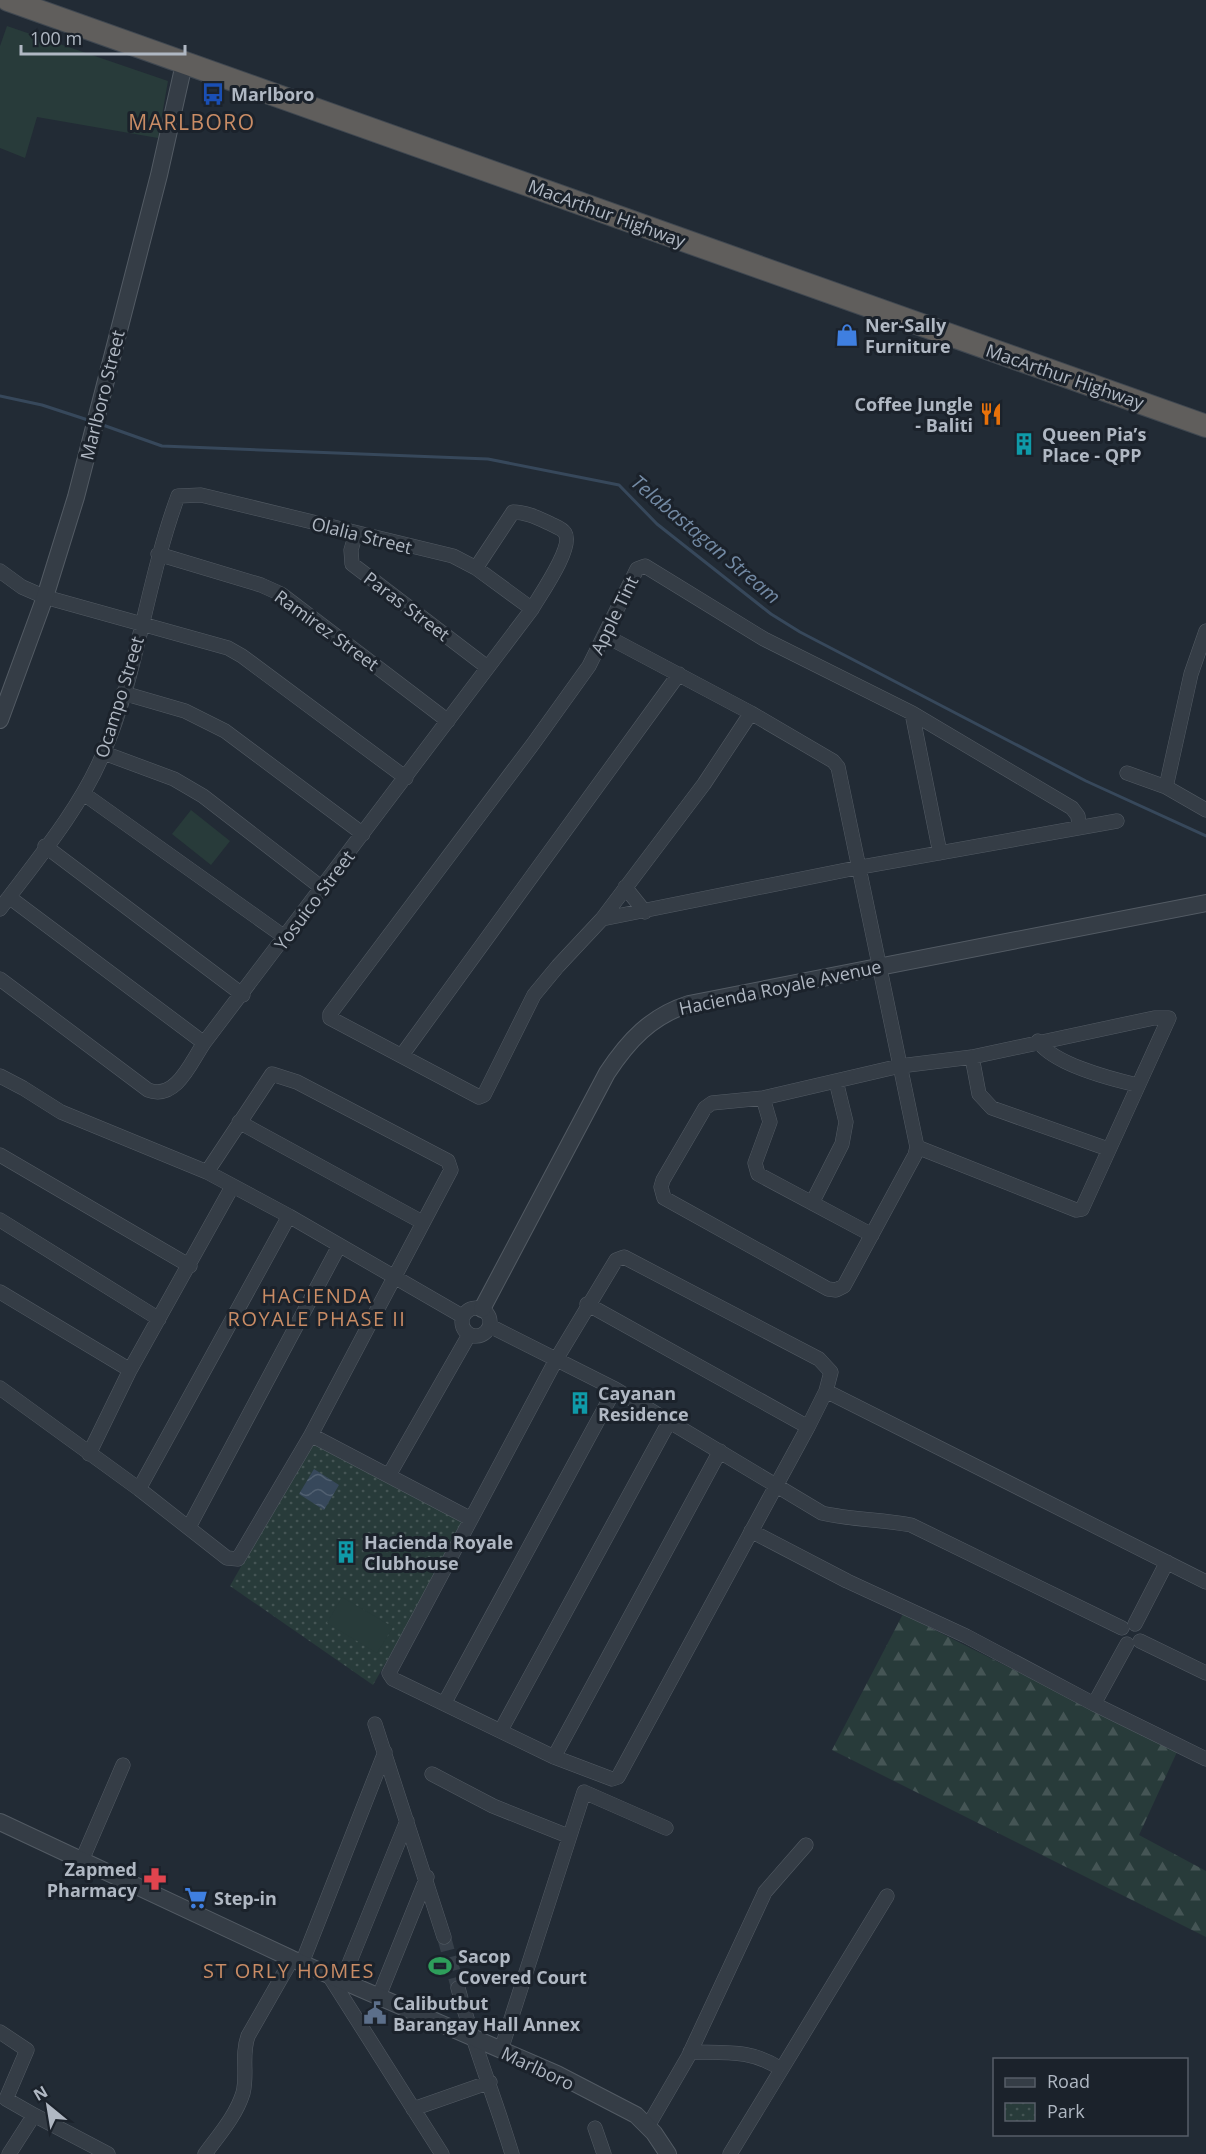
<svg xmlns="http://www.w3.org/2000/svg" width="1206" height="2154" viewBox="0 0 1206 2154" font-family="'Open Sans',sans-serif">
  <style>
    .forest { fill: url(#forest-firs) }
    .park { fill: url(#park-dots) }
    .pitch { fill: #283b3a }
    .water { fill: url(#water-waves) }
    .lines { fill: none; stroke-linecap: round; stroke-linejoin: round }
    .stream { stroke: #37485b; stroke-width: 3 }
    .minor-tunnel { stroke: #37404a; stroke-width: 14; stroke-dasharray: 14 7; stroke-linecap: butt }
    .minor-casing { stroke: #535b64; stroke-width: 15 }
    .tertiary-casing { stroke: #535b64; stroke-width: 18 }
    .trunk-casing { stroke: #404851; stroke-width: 24 }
    .minor { stroke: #353d46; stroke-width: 14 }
    .tertiary { stroke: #353d46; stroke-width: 16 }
    .trunk { stroke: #605e5c; stroke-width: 22 }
    .labels { text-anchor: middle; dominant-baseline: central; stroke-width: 6; stroke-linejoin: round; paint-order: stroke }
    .poi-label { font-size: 18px; font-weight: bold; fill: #b0b8c3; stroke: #1b222b; text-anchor: start }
    .street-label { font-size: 18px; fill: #b0b8c3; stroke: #1b222b }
    .water-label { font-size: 20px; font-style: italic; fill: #738aa4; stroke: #1b222b }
    .neighbourhood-label { font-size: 20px; letter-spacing: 1.5px; fill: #c98c65; stroke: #1b222b }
    .quarter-label { font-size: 21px; letter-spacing: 1.5px; fill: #c98c65; stroke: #1b222b }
  </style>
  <defs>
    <pattern id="forest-firs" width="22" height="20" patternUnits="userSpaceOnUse" patternTransform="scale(1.5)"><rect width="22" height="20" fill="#283b3a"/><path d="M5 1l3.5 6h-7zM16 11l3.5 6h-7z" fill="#455555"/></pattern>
    <pattern id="park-dots" width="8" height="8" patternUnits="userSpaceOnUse" patternTransform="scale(1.5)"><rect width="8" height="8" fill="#283b3a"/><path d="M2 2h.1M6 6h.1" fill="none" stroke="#455555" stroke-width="1.8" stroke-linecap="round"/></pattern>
    <pattern id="water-waves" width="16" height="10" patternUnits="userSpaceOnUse" patternTransform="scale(1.5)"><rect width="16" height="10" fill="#37485b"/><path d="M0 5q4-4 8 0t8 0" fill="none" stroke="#516071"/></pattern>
  </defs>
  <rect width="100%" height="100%" fill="#222b35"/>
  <!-- forest -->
  <path class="forest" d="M903,1614L1177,1752L1139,1835L1206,1871V1937L832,1750Z"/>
  <!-- park -->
  <path class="park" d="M316,1434L469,1517L373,1685L230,1586Z"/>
  <!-- pitch -->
  <path class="pitch" d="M7,26L168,81L158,138L37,117L25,158L0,148V46Z
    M191,810L230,841L211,865L172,834Z
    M342,1597L393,1627L377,1653L327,1623Z"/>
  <!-- water -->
  <path class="water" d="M314,1469L339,1485L324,1510L299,1494Z"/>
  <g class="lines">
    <!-- stream -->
    <path class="stream" d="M0,396L42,405L91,421
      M100,424L162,446L488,459L619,485L657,524L771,614L800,632L1086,781L1206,836"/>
    <!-- minor-tunnel -->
    <path class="minor-tunnel" d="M444,1937L458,1988"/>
    <!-- minor casing -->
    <g class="minor-casing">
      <path id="minor" d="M356,533L351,550L352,564L487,667
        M158,554L261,585L281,594L448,721
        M0,571L22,587L45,597L228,648L242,656L406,778
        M606,636L751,713L833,761L838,767C865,894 890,1021 917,1147L915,1155L844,1286L836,1290L828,1289L664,1198L661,1187L663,1180L705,1108L712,1103L763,1098L900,1066L972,1057L1154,1018H1169L1082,1209L1076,1210L917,1147
        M123,693L185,711L225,731L363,834
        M912,713L940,853
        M104,753L174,779L203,796L322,888
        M1127,773L1166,787L1206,810
        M1166,787L1191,674L1206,631
        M84,794L286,938
        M1079,827L1078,816L1072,808L912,713L764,639L645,566L637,569L589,666L533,744L330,1014V1018L479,1097L484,1095L534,995L558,966L602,919L861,867L1117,821
        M45,846L243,995
        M625,887L645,912
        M9,897L204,1043
        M0,909C36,861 80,809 103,754C138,672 147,580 178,496L201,495L453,556L476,568L532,609
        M602,919L704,784L751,713
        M0,979L148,1090C176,1101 191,1062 204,1043L532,609C540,595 574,547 565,533C562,528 554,526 549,523C538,518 526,512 513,512L476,568
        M1038,1041C1053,1064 1111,1079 1137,1085
        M402,1055L679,674
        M972,1057L979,1094L992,1108L1108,1149
        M0,1076L23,1088L61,1112L207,1172L272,1074L297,1082L448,1161L451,1170L311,1435L238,1559L227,1558L139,1489L0,1388
        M763,1098L770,1122L755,1163L758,1174L872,1235
        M239,1122L422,1222
        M0,1155L190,1266
        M207,1172L289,1216L462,1316
        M812,1203L842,1144L846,1122L836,1081
        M0,1220L159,1319
        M624,1257L819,1359L831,1372L826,1391L808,1427L618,1777L612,1779L554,1757L393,1679L389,1673L557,1358L616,1260Z
        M0,1292L130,1370
        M587,1304L808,1427
        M462 1322a14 14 0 1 1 28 0a14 14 0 1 1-28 0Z
        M490,1326L615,1389L822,1513C851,1520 881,1519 911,1525L1122,1628
        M826,1391L1206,1582
        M311,1435L469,1518
        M89,1454L130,1370L232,1187
        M389,1475L469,1335
        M139,1489L289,1216
        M189,1527L339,1246
        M751,1531L847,1581L966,1636L1094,1704L1206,1759
        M1135,1624L1167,1562
        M1140,1641L1206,1673
        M445,1702L615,1389
        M1094,1704L1127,1644
        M375,1724L444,1937
        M501,1730L669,1422
        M554,1757L720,1451
        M432,1774L493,1806L568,1836
        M82,1860L123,1765
        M302,1963L385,1752
        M328,1974L442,2154
        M342,1981L407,1821
        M458,1988C473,2044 495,2098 512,2154
        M379,1996L427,1877
        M0,2032L27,2050L6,2099L34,2115L9,2154
        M501,2050L584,1792L666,1828
        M690,2052C725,2053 751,2049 781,2069
        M413,2109L490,2082
        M34,2115L108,2154
        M648,2126L688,2057L765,1892L806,1845
        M595,2128L604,2154
        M205,2154C218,2136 236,2116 243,2093C248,2074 241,2056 248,2036L292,1959
        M730,2154L887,1896"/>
    </g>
    <!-- tertiary casing -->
    <g class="tertiary-casing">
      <path id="tertiary" d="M0,720L45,597L76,497L159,175L184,64
        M482,1309L607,1073C628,1041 651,1016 689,1004L1206,903
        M0,1822L292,1959L557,2074L636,2115L654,2133L668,2154"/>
    </g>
    <!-- trunk casing -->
    <g class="trunk-casing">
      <path id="trunk" d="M8,0L1206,426"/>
    </g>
    <!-- minor -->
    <use href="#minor" class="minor"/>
    <!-- tertiary -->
    <use href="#tertiary" class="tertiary"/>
    <!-- trunk -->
    <use href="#trunk" class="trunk"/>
  </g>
  <!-- icons -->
  <defs>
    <g id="bus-bare" transform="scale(1.8)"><path d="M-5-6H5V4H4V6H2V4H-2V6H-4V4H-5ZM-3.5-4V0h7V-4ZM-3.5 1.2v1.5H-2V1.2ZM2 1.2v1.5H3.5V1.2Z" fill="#1a4fb4" stroke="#1b222b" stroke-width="2.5" paint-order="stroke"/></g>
    <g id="shop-bare" transform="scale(1.8)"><path d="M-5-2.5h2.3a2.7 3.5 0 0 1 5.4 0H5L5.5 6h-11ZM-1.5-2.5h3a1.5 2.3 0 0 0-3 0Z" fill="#3f7fe0" stroke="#1b222b" stroke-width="2.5" paint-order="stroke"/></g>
    <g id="restaurant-bare" transform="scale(1.8)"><path d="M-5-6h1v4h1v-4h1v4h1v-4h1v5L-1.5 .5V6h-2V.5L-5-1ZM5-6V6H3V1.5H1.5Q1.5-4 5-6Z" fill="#e8710a" stroke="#1b222b" stroke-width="2.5" paint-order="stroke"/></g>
    <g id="building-bare" transform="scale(1.8)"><path d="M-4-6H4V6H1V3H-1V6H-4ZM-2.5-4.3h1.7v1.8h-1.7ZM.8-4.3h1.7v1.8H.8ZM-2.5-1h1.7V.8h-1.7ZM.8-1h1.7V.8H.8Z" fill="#0f9aa8" stroke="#1b222b" stroke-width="2.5" paint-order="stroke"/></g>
    <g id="pharmacy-bare" transform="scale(1.8)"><path d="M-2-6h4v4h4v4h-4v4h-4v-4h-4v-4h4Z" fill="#e0444e" stroke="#1b222b" stroke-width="2.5" paint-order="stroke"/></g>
    <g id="supermarket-bare" transform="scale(1.8)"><path d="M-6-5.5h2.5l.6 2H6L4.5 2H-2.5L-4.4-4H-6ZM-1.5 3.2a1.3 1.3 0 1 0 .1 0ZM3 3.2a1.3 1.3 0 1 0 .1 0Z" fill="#3f7fe0" stroke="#1b222b" stroke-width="2.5" paint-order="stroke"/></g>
    <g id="stadium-bare" transform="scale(1.8)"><path d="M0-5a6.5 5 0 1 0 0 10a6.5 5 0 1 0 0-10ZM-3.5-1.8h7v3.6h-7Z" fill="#2e9e5b" stroke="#1b222b" stroke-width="2.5" paint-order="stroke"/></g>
    <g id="civic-bare" transform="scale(1.8)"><path d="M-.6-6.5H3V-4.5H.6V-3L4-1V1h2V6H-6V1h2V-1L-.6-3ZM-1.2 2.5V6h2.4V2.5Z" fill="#5c6f8a" stroke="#1b222b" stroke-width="2.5" paint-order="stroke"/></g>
  </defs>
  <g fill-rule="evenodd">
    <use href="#bus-bare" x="213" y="94"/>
    <use href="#shop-bare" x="847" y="335"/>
    <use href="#restaurant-bare" x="991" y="414"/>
    <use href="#building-bare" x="1024" y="444"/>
    <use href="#building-bare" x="580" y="1403"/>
    <use href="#building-bare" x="346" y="1552"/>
    <use href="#pharmacy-bare" x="155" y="1879"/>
    <use href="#supermarket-bare" x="196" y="1898"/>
    <use href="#stadium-bare" x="440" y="1966"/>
    <use href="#civic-bare" x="375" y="2013"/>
  </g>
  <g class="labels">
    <!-- poi labels -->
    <g class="poi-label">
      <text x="231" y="94">Marlboro</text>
      <text x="865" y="325">Ner-Sally<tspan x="865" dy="21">Furniture</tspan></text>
      <text x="973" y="404" text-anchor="end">Coffee Jungle<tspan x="973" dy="21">- Baliti</tspan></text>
      <text x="1042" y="434">Queen Pia’s<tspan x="1042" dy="21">Place - QPP</tspan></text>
      <text x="598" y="1393">Cayanan<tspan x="598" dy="21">Residence</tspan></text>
      <text x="364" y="1542">Hacienda Royale<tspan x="364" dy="21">Clubhouse</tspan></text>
      <text x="137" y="1869" text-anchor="end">Zapmed<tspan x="137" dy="21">Pharmacy</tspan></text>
      <text x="214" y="1898">Step-in</text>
      <text x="458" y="1956">Sacop<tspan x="458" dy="21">Covered Court</tspan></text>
      <text x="393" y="2003">Calibutbut<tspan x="393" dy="21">Barangay Hall Annex</tspan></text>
    </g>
    <!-- street labels -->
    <g class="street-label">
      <text transform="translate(607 213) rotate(20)">MacArthur Highway</text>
      <text transform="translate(1065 376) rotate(19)">MacArthur Highway</text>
      <text transform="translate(102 395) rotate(-76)">Marlboro Street</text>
      <text transform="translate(362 535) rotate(14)">Olalia Street</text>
      <text transform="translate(407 606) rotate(37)">Paras Street</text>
      <text transform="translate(614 615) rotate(-64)">Apple Tint</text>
      <text transform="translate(327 630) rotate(36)">Ramirez Street</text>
      <text transform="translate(119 697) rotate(-73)">Ocampo Street</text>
      <text transform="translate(314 900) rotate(-53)">Yosuico Street</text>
      <text transform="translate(780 987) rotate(-12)">Hacienda Royale Avenue</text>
      <text transform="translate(538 2068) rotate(25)">Marlboro</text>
    </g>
    <!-- water labels -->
    <g class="water-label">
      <text transform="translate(706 539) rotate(40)">Telabastagan Stream</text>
    </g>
    <!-- neighbourhood labels -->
    <g class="neighbourhood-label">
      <text x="317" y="1295">HACIENDA<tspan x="317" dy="23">ROYALE PHASE II</tspan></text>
      <text x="289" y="1970">ST ORLY HOMES</text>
    </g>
    <!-- quarter labels -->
    <g class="quarter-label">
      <text x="192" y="122">MARLBORO</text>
    </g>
  </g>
  <!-- legend -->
  <rect x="993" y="2058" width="195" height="78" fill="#1b222b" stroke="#575e68" stroke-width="1.5"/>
  <rect x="1005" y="2078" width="30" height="9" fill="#353d46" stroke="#575e68" stroke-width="1.5"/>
  <text x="1047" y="2088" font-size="18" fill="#b0b8c3">Road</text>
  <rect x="1005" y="2103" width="30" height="18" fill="url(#park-dots)" stroke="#575e68" stroke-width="1.5"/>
  <text x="1047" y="2118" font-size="18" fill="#b0b8c3">Park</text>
  <!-- north arrow -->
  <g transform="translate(48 2106) rotate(330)" stroke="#1b222b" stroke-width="4.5" paint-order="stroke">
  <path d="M0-4.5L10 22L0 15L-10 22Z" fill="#b0b8c3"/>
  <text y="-9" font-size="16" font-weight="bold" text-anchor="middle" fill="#b0b8c3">N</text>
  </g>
  <!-- scale -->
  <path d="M21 45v9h164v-9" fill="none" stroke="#b0b8c3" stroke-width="3"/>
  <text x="30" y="45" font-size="18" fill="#b0b8c3" stroke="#1b222b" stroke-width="4.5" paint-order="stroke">100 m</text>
</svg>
